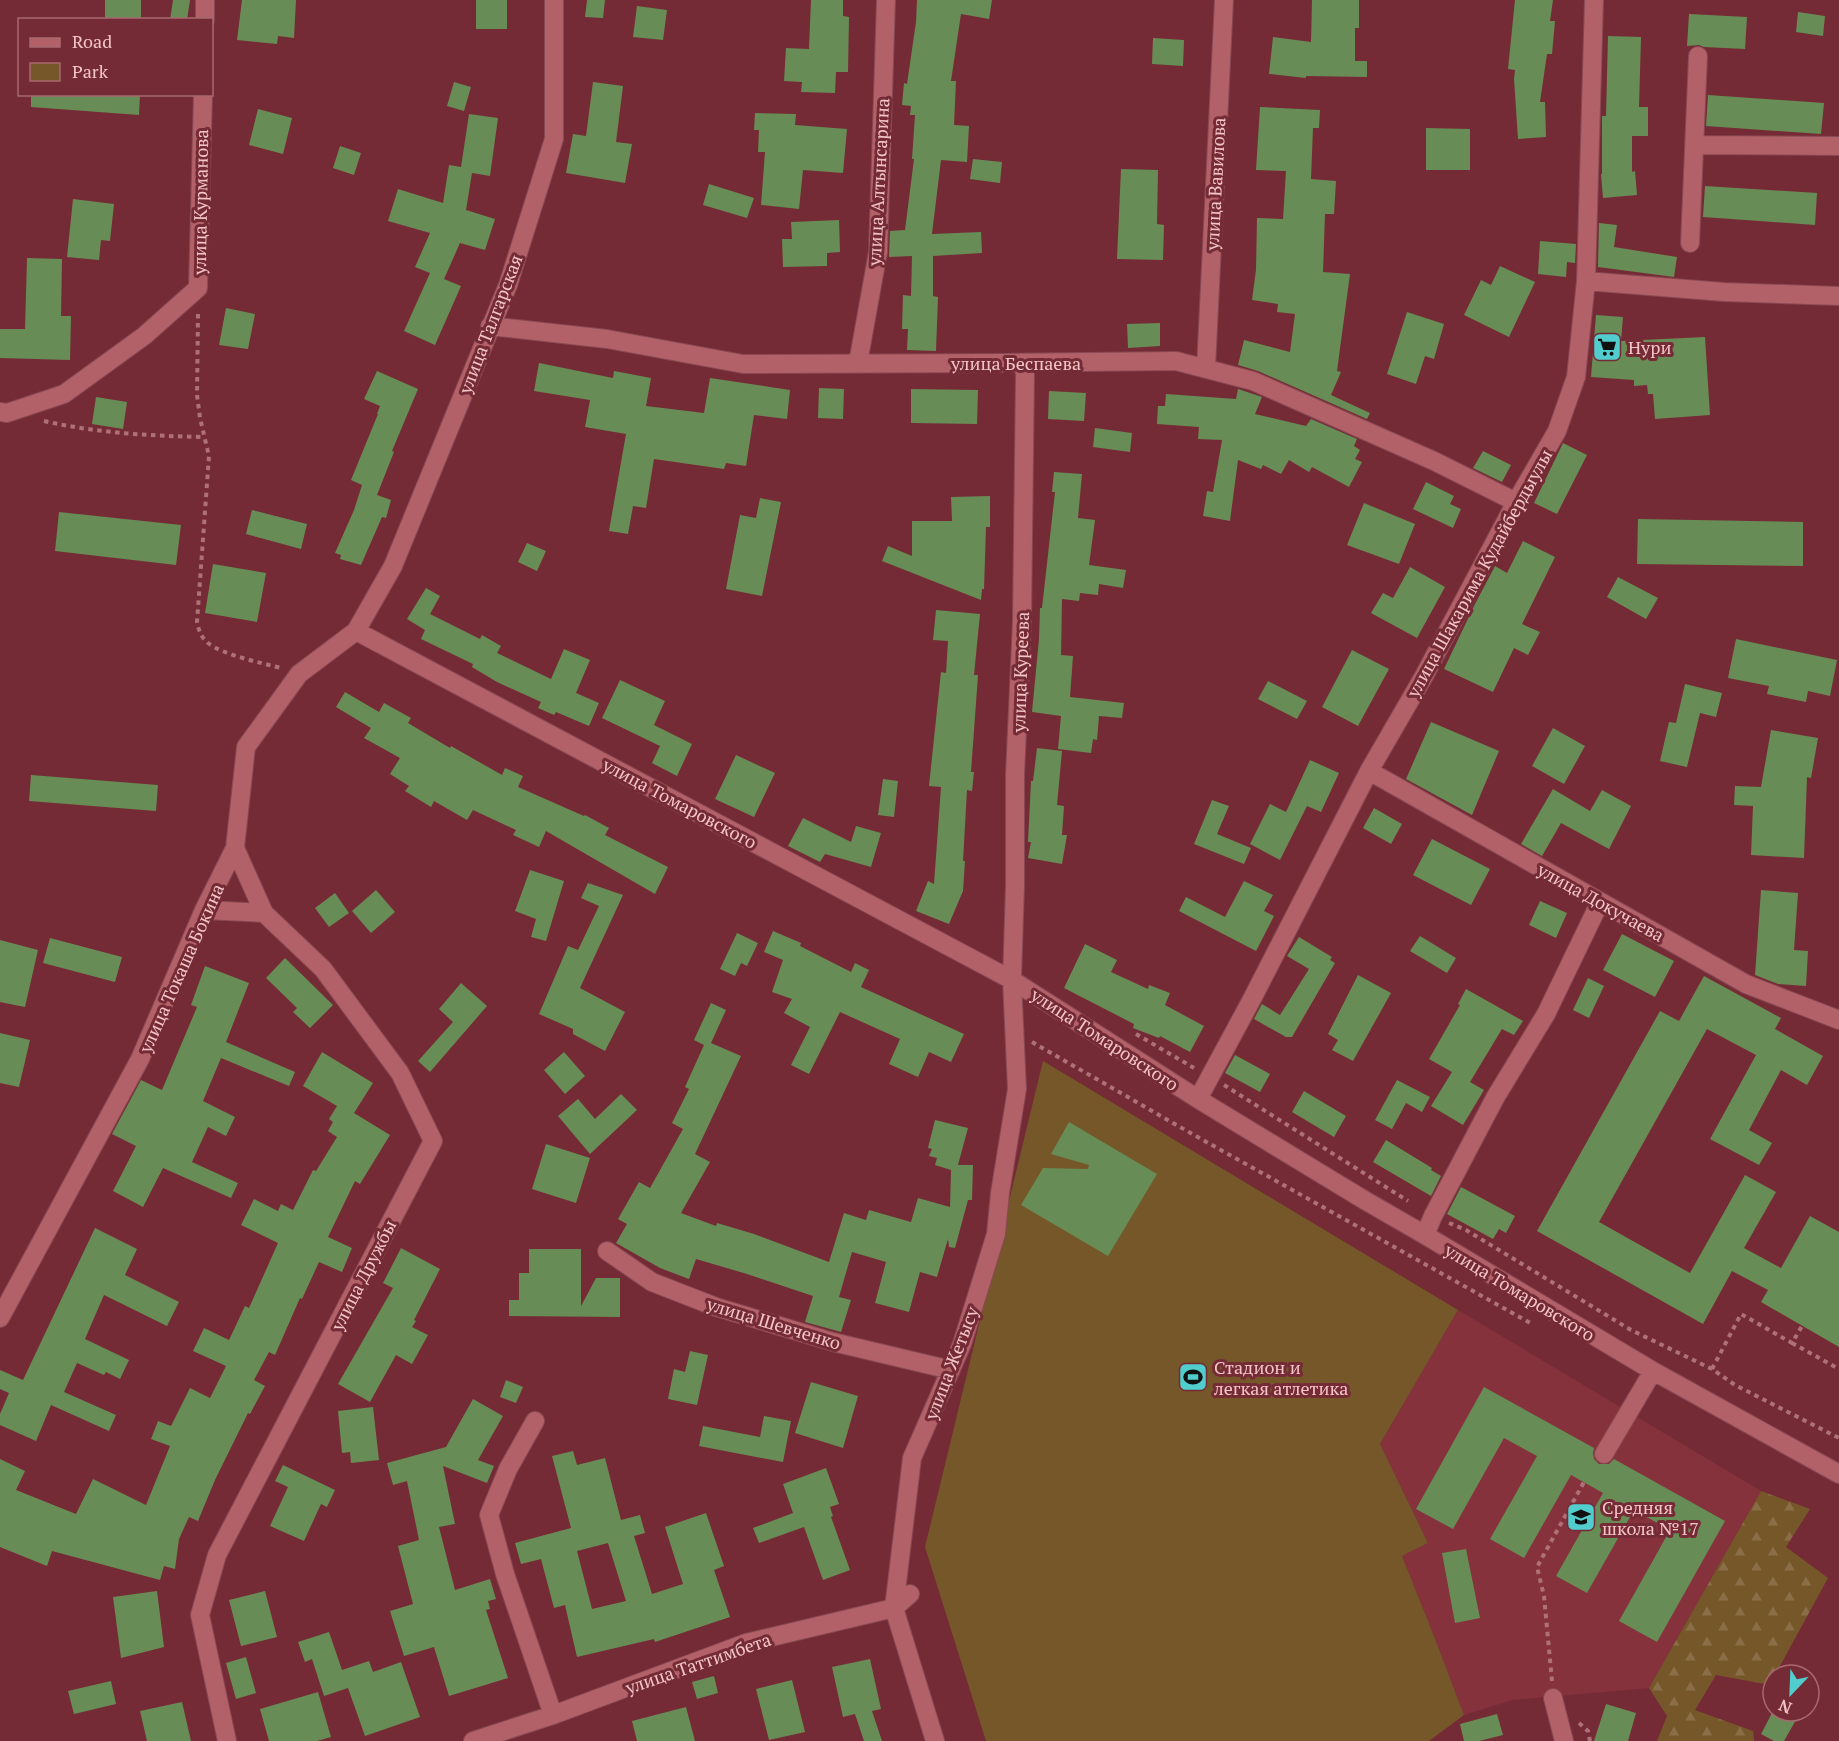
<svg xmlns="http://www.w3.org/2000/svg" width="1839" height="1741" viewBox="0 0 1839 1741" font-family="'PT Serif',serif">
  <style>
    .built { fill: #85323d }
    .green { fill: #75572a }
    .forest { fill: url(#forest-firs) }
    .building { fill: #688c56; fill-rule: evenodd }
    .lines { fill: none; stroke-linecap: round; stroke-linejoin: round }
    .minor-casing { stroke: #884853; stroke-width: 20 }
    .path { stroke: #ae7178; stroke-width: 4; stroke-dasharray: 4.5 4.5; stroke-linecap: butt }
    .minor { stroke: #b16167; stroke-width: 18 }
    .labels { text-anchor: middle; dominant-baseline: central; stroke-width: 6; stroke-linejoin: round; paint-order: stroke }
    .street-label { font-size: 18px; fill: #f3c5c7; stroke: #752b35 }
    .poi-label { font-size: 18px; fill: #f3c5c7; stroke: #752b35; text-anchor: start }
  </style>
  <defs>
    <pattern id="forest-firs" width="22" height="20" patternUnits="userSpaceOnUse" patternTransform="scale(1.5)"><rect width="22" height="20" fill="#75572a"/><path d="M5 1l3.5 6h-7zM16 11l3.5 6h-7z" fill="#896e47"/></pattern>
  </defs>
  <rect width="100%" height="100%" fill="#752b35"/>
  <!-- built -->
  <path class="built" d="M1458,1310L1761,1491L1649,1688L1512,1700L1464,1715L1434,1636L1402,1556L1428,1543L1380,1444Z"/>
  <!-- green -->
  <path class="green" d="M1043,1061L1458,1310L1380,1444L1428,1543L1402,1556L1434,1636L1464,1715L1429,1741H986L925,1547Z"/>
  <!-- forest -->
  <path class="forest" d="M1761,1491L1810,1509L1786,1547L1828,1578L1775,1675H1773L1770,1685L1716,1675L1695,1710L1753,1731L1754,1741H1657L1667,1716L1649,1688Z"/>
  <!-- building -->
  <path class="building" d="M105,0H141V20H105Z
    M173,0H190L187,20H170Z
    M242,0H296L294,38L278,36L277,44L237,40Z
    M476,0H507V29H476Z
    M587,0H605L603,18L585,17Z
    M811,0H843V16L849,17L848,72H836L835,93L801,92L802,82L784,81L786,48L809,49Z
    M917,0H992L989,19L961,14L951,81H956L954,125L969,126L967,162L941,160L932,234L981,232L982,253L933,256V296L938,297L936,351L907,350L908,329H902L903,295L911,296L912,256L889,257L890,231L905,230L914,159H912L915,115H910L911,106L902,105L904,83L907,84L916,22Z
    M1312,0H1359V28H1355V61H1367V77L1306,76V78L1269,74L1273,37L1311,42Z
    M1515,0H1553L1550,21H1555L1552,54H1547L1540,102H1545L1546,137L1518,139L1514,79L1515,70L1508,69Z
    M637,6L667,10L663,40L633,37Z
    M1798,12L1825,16L1823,36L1796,32Z
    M1689,14L1747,17L1745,49L1704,47L1699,45L1687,46Z
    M1608,36L1641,37L1639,107H1648V136H1632V172L1635,171L1637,195L1603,198L1601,174H1602V116H1606Z
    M1153,38L1184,40L1183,66L1152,64Z
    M454,82L471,87L464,111L447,106Z
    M593,82L623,86L616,142L632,144L625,183L566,173L573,134L586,136Z
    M31,94H140L139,115L31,107Z
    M1708,95L1824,103L1821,134L1706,126Z
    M1260,107L1320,110L1319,128H1313L1311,179L1336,181L1334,214H1325L1323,272L1350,274L1337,371L1341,372L1331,395L1370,413L1367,419L1258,371L1238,365L1244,340L1290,352L1295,314L1277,312L1278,304L1252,300L1256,270L1257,218L1283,219L1286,171L1256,170Z
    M258,109L292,118L283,154L249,145Z
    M755,113L796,114L795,125L847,129L843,173L803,170L799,209L761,205L765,152H758L759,130H754Z
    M469,114L498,118L490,176L472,173L466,210L495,219L485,250L460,243L444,279L461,286L435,345L404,331L430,273L415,267L430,233L388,221L398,189L443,203L449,165L461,167Z
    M1426,128L1470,129V170H1426Z
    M340,146L361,153L354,175L333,168Z
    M973,159L1002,162L1000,183L970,179Z
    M1121,169L1158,170L1157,224L1164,225L1163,260L1117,259Z
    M709,184L754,198L747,218L703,205Z
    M1705,186L1817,193L1815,225L1703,217Z
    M73,199L114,204L110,241L101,240L99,260L67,257Z
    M839,220L840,252L827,253V266L783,267L782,239H792L791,222Z
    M1599,223L1617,225L1614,247L1677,257L1674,277L1598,267Z
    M1540,241L1576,244L1575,263L1567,262L1566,277L1538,274Z
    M27,258L62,259L61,316H71L70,360L0,358V329H25Z
    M1500,266L1535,282L1509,337L1464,315L1481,280L1491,285Z
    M226,308L255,314L248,349L219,345Z
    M1407,312L1444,324L1434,359L1425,356L1416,384L1387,374Z
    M1596,315L1623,317L1621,341L1705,337L1710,415L1655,419L1653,394H1648L1647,385L1634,386V380L1591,377Z
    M1160,323V346L1128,348L1127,324Z
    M539,363L613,378L614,371L651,378L646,406L704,413L710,378L790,390L787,419L754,415L746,466L726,463L724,469L654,459L646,508L633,506L628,534L609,531L626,434L585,427L590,400L534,391Z
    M377,371L418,389L392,451L394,452L377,495L391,500L386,518L382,517L361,565L340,559L341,555L335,553L354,510L362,485L351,480L378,414H377L380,406L364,399Z
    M819,388L844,389L843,419L818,418Z
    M911,389L978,390L977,424L911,423Z
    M1238,389L1262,397L1255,414L1306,426L1311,419L1357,439L1354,446L1360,450L1355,459L1362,462L1349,487L1312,467L1309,472L1289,460L1281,474L1263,465L1261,469L1238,460L1230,521L1203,516L1207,491L1213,492L1222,440L1198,439L1199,427L1157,424L1158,406H1165L1166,394L1236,399Z
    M1049,391L1086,393L1084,421L1048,419Z
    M96,397L127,402L123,429L92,424Z
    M1095,428L1132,433L1130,452L1093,447Z
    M1563,443L1587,455L1557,514L1534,503Z
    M1483,451L1511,465L1502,482L1473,468Z
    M1054,472L1082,474L1078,518L1095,520L1089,565L1126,570L1123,588L1099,584L1098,595L1080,593L1079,601L1062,599L1061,655L1073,656L1070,697L1124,703L1122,718L1099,716L1097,740L1093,739L1091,753L1058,749L1061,716L1032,712L1039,639L1040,608H1042L1055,492H1052Z
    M1426,482L1454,496L1450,504L1461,509L1453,528L1413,509Z
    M990,496V527H986L984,589H982L981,600L882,561L888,546L912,556V521H952L951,497Z
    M760,498L781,502L762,596L726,589L740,515L756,518Z
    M1364,503L1415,524L1399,564L1347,545Z
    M252,510L307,524L301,549L246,534Z
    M59,512L181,525L176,565L55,551Z
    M1638,519L1803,522V566L1637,564Z
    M1523,541L1555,557L1522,624L1540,632L1528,655L1514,648L1493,692L1444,669L1474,606L1495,566L1507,573Z
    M527,543L546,551L537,571L518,562Z
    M213,564L266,573L257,622L205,613Z
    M1410,567L1445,587L1417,638L1371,613L1383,593L1393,598Z
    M1618,577L1658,598L1646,619L1607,597Z
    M426,588L440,596L430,614L480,639L482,635L501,646L497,653L551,679L564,649L590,660L576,693L599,703L589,726L556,712L554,715L538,708L541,702L497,682L472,667L473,664L421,639L425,630L407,619Z
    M936,610L980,614L974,675H978L971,772H974L972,791L967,790L963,861H965L963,891L949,924L916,911L928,881L934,884L941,787L929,786L941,672L946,673L948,641L933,640Z
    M1736,639L1837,660L1830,696L1808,691L1806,702L1767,694L1769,686L1728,678Z
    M1352,650L1389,669L1358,726L1322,707Z
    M620,680L665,701L654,725L692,744L677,776L652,763L660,746L602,718Z
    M1268,681L1307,701L1297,719L1258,699Z
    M1685,684L1722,693L1716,717L1700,713L1687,767L1660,761L1669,722L1676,723Z
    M345,692L379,712L384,703L411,718L408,723L450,748L451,746L502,775L505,768L523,776L518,787L584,816L585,815L609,828L605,835L668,867L655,894L546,831L539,847L513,835L516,830L473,810L467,820L434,801L431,807L405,791L409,786L390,774L400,758L364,738L371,728L336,707Z
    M1431,722L1499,751L1472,815L1406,779Z
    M1553,728L1585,746L1564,784L1532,766Z
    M1771,730L1818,738L1811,778L1807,777L1804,858L1751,855L1753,806L1734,805L1735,786L1761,787Z
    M1037,748L1062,751L1057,805L1064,806L1062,835H1067L1062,864L1028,858L1031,842H1028L1031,781H1033Z
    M736,755L775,773L754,817L715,799Z
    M1310,760L1339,773L1321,812L1307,806L1280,860L1250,844L1270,804L1286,812Z
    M31,775L158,785L156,811L29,801Z
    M883,779L898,781L894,817L878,815Z
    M1553,789L1590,811L1602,790L1631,806L1609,849L1561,823L1542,856L1521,844Z
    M1212,800L1229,806L1217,834L1251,848L1244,864L1194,844Z
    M1374,808L1402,824L1391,844L1363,828Z
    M803,818L851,842L856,826L881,833L871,867L825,854L820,862L788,846Z
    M1432,839L1490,869L1471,905L1413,875Z
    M530,870L564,881L546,941L531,937L536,919L515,911Z
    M1244,881L1273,895L1264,911L1274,916L1256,951L1179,911L1186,897L1225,917Z
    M588,883L623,895L580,988L625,1012L605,1051L573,1034V1029L539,1014L568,946L578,950L599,906L581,898Z
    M376,890L395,912L371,933L352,911Z
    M1761,890L1798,893L1794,950L1808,951L1806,986L1778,984L1755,975Z
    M335,893L349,913L329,927L315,908Z
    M1540,901L1567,913L1556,938L1529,925Z
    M773,931L801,943L800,946L851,972L855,963L869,970L861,987L964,1034L951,1062L929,1052L918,1077L889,1064L900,1039L840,1012L809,1074L791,1065L810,1027L784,1013L792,999L772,992L783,960L764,952Z
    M737,933L758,943L747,966L741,963L735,976L720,969Z
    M1622,934L1674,961L1655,997L1603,970Z
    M1420,936L1456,958L1447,973L1410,951Z
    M1299,937L1332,957L1330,960L1335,963L1292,1037H1286L1254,1019L1262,1004L1280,1015L1309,969L1287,956Z
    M50,938L122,957L115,982L43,963Z
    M0,940L38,950L25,1007L0,1002Z
    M1085,944L1117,960L1111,972L1148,989L1149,985L1170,993L1165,1005L1204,1026L1190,1052L1160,1036L1159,1038L1133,1028L1134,1024L1064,988Z
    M285,958L333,1005L310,1028L293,1012L297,1008L266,978Z
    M205,966L249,983L226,1042L295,1072L289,1086L221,1058L203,1101L235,1117L226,1136L208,1127L192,1162L238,1183L231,1198L163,1168L143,1207L113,1191L136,1146L112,1134L141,1080L162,1090L197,1007L191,1005Z
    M1358,975L1391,993L1353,1061L1332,1050L1338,1040L1328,1034Z
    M1704,976L1781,1018L1775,1029L1823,1056L1807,1085L1781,1070L1749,1130L1772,1143L1759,1165L1710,1139L1756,1055L1707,1029L1599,1222L1690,1273L1745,1175L1776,1192L1744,1248L1781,1268L1810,1216L1839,1232V1347L1761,1302L1768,1290L1732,1271L1703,1324L1537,1231L1660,1011L1679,1021Z
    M1588,978L1604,986L1589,1018L1573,1010Z
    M461,983L487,1006L430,1072L418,1061L453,1022L439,1009Z
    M1466,989L1523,1021L1514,1035L1502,1029L1470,1082L1484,1090L1463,1125L1431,1106L1452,1072L1429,1059L1460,1005L1458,1004Z
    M711,1003L726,1010L711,1043L741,1056L695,1154L710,1162L681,1213L716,1226L717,1223L754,1234L829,1262L844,1213L866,1220L869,1210L911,1222L918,1198L950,1207L951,1170L935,1165L937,1158L929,1156L932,1149L928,1148L935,1120L968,1128L958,1165H973L972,1200H968L955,1248L949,1247L948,1239L937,1277L920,1272L909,1312L875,1303L886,1262L852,1252L839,1297L851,1300L841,1332L805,1322L813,1296L747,1274L696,1259L689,1279L660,1268L616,1243L627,1224L618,1219L639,1182L650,1188L683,1129L672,1123L689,1089L685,1087L704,1045L694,1040Z
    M0,1033L30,1040L19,1087L0,1083Z
    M322,1052L373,1083L354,1113L390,1135L360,1184L355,1181L328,1237L352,1248L342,1272L319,1262L302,1299L300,1298L275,1355L269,1352L254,1380L265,1386L250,1414L248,1413L215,1480L198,1521L189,1517L179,1539L175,1569L164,1566L160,1580L52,1551L47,1566L0,1547V1459L25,1471L16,1490L76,1514L93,1479L146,1505L170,1446L151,1439L158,1421L171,1426L190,1388L210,1398L226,1366L193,1351L204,1328L229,1340L245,1306L249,1308L278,1243L241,1225L254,1199L278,1211L281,1204L293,1210L313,1170L316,1171L337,1137L328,1131L333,1122L329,1119L337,1106L303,1086Z
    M564,1052L585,1076L565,1094L544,1070Z
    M1235,1055L1270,1074L1260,1092L1225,1073Z
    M1397,1080L1430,1097L1422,1112L1406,1103L1392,1129L1375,1120Z
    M1304,1091L1346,1116L1334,1137L1292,1112Z
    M621,1094L637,1110L590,1154L558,1116L578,1099L595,1119Z
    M1069,1122L1157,1174L1108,1256L1021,1205L1043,1168L1088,1169L1089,1165L1051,1154Z
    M1386,1140L1432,1168L1431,1170L1441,1176L1431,1196L1373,1162Z
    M546,1144L590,1158L576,1203L532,1189Z
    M1461,1187L1515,1216L1506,1233L1499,1229L1493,1239L1447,1214Z
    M95,1228L137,1249L125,1275L179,1302L167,1326L104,1295L85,1339L129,1360L120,1379L106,1372L104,1375L77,1363L64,1392L116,1415L109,1431L51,1405L36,1441L0,1425V1414L9,1393L0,1389V1370L23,1380Z
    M401,1248L440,1269L414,1320L416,1321L412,1327L428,1335L412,1364L396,1355L370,1402L338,1384L393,1288L383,1283Z
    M529,1249H581V1306L596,1278H620V1317L509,1316V1300H519V1273H529Z
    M690,1351L708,1355L697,1405L668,1399L674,1369L685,1372Z
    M506,1380L523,1387L516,1403L500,1397Z
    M811,1382L858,1396L843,1448L795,1433Z
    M1484,1387L1594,1448L1593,1453L1594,1459L1599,1464H1609L1614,1459L1725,1521L1657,1642L1619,1621L1670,1530L1634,1510L1587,1593L1556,1576L1603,1493L1571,1475L1524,1558L1490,1539L1537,1456L1504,1438L1453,1529L1416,1509Z
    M473,1399L503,1416L478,1460L494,1466L487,1483L443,1466L455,1524L439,1527L455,1590L490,1579L496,1599L488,1601L490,1609L486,1610L508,1678L449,1696L434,1647L404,1656L390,1611L413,1604L398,1546L419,1540L407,1481L393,1485L387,1463L446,1447Z
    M373,1407L379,1460L351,1463L350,1452L342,1453L338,1411Z
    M764,1416L791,1421L783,1462L699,1446L703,1426L760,1437Z
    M573,1451L577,1465L605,1458L621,1520L640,1515L645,1533L634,1536L652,1594L683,1584L665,1527L706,1513L724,1566L714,1570L730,1617L655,1642L654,1639L577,1657L565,1605L554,1608L541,1559L521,1564L515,1543L571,1528L552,1456ZM608,1543L626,1601L592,1609L577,1551Z
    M283,1465L335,1490L327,1507L321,1504L304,1541L270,1526L288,1487L275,1481Z
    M826,1468L839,1504L830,1507L833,1516L831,1517L850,1570L823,1580L804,1527L759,1543L753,1528L793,1513L783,1484Z
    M1466,1549L1480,1618L1455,1623L1442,1553Z
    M157,1591L164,1647L121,1658L113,1597Z
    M265,1591L277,1637L241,1646L229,1600Z
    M329,1632L342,1670L369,1661L373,1672L401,1662L420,1717L365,1736L348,1688L324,1696L312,1659L305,1662L298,1642Z
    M246,1657L256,1693L236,1699L226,1663Z
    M870,1659L881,1709L872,1711L882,1741H864L855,1714L843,1717L832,1667Z
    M714,1676L718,1693L697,1699L692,1682Z
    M792,1680L805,1732L769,1740L756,1689Z
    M111,1681L116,1704L74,1714L68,1691Z
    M318,1692L331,1737L317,1741H269L260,1709Z
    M182,1702L191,1741H147L140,1711Z
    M1606,1704L1636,1713L1628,1741H1594Z
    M686,1707L695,1741H637L632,1721Z
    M1773,1711H1801L1784,1741H1774L1761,1734Z
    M1497,1714L1503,1735L1479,1741H1464L1460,1724Z"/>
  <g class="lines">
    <!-- minor casing -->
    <g class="minor-casing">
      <path id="minor" d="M205,20V0
        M1695,145L1839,146
        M1690,243L1698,56
        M1586,281L1724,292L1839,296
        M490,326L607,339L743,364L1003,363L1176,361L1253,381L1434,461L1516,502
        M858,363L878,252L886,0
        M1206,368L1224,0
        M0,412L7,413L64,394L144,336L198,288L203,94
        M356,631L1012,980L1198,1099L1366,1201L1425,1235L1653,1371L1839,1474
        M1369,771L1746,984L1839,1020
        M204,910L264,913
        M1198,1099L1252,999L1369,771L1424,676L1516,502L1557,431L1576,377L1586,281L1594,0
        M1425,1235L1433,1216L1495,1098L1546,1014L1600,902
        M607,1251L652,1282L716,1307L833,1342L951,1370
        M0,1318L140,1059L204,910L235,848L246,747L299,674L356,631L393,566L508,285L554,139V0
        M535,1421L508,1469L489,1515L505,1574L553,1715
        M1604,1454L1653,1371
        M1553,1698L1564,1741
        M227,1741L200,1615L217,1555L433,1141L400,1073L323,969L264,913L235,848
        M473,1741L553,1715L746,1643L894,1608L910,1594
        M935,1741L894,1608L912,1458L962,1344L996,1234L1000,1193L1017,1089L1012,980L1015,885V775L1022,621L1025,374L1023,363"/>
    </g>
    <!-- path -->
    <path class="path" d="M198,314L197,395L200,418L209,456L197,622C199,631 201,637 208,643C223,655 262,663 281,668
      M44,421C97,433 150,436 204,437
      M1136,1034L1194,1068
      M1032,1042L1194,1135L1532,1324
      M1224,1085L1408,1201
      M1449,1223L1466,1230L1631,1330L1712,1369L1735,1385L1839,1438
      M1792,1343L1839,1369
      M1712,1369L1741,1314L1792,1343L1802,1326
      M1552,1681L1544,1596L1537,1567L1584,1482
      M1579,1723L1588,1731L1590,1741"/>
    <!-- minor -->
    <use href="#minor" class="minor"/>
  </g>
  <!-- icons -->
  <defs>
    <g id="supermarket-square" transform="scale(1.5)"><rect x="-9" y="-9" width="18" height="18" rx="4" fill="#52cdcd" stroke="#752b35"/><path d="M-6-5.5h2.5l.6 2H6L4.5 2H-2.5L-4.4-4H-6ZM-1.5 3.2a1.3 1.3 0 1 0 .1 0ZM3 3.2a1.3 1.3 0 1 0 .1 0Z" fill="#111"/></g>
    <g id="stadium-square" transform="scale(1.5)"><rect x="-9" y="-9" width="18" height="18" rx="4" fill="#52cdcd" stroke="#752b35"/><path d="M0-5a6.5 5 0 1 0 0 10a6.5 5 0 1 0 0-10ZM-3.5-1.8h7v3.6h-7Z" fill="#111"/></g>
    <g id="school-square" transform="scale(1.5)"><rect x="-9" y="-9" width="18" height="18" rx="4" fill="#52cdcd" stroke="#752b35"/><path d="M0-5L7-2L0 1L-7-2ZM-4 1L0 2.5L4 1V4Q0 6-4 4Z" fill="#111"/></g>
  </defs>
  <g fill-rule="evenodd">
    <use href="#supermarket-square" x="1607" y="347"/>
    <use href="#stadium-square" x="1193" y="1377"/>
    <use href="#school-square" x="1581" y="1517"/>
  </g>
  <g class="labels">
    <!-- street labels -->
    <g class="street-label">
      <text transform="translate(878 182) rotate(-87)">улица Алтынсарина</text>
      <text transform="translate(1215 184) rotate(-87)">улица Вавилова</text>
      <text transform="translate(200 202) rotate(-89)">улица Курманова</text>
      <text transform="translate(490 324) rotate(-69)">улица Талгарская</text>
      <text x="1016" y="363">улица Беспаева</text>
      <text transform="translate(1479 573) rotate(-61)">улица Шакарима Кудайбердыулы</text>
      <text transform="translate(1020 672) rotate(-88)">улица Куреева</text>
      <text transform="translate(680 803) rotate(28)">улица Томаровского</text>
      <text transform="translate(1601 902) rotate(29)">улица Докучаева</text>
      <text transform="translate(181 968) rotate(-66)">улица Токаша Бокина</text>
      <text transform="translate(1105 1039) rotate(33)">улица Томаровского</text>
      <text transform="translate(363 1275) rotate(-63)">улица Дружбы</text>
      <text transform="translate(1520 1292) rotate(31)">улица Томаровского</text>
      <text transform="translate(774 1323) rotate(17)">улица Шевченко</text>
      <text transform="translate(951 1363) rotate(-69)">улица Жетысу</text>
      <text transform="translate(698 1663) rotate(-19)">улица Таттимбета</text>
    </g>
    <!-- poi labels -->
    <g class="poi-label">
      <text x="1628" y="347">Нури</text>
      <text x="1214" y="1367">Стадион и<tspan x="1214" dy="21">легкая атлетика</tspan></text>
      <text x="1602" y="1507">Средняя<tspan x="1602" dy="21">школа №17</tspan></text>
    </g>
  </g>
  <!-- legend -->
  <rect x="18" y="18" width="195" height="78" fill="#752b35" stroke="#a7696f" stroke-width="1.5"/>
  <rect x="30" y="38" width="30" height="9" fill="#b16167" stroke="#a7696f" stroke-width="1.5"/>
  <text x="72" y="48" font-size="18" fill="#f3c5c7">Road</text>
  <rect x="30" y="63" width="30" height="18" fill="#75572a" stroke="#a7696f" stroke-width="1.5"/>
  <text x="72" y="78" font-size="18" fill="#f3c5c7">Park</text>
  <!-- north arrow -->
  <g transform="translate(1791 1693) rotate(203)"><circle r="28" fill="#752b35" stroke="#a7696f" stroke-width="1.5"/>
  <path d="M0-4.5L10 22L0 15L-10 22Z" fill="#52cdcd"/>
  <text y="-9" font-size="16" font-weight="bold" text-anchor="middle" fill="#f3c5c7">N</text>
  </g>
</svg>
